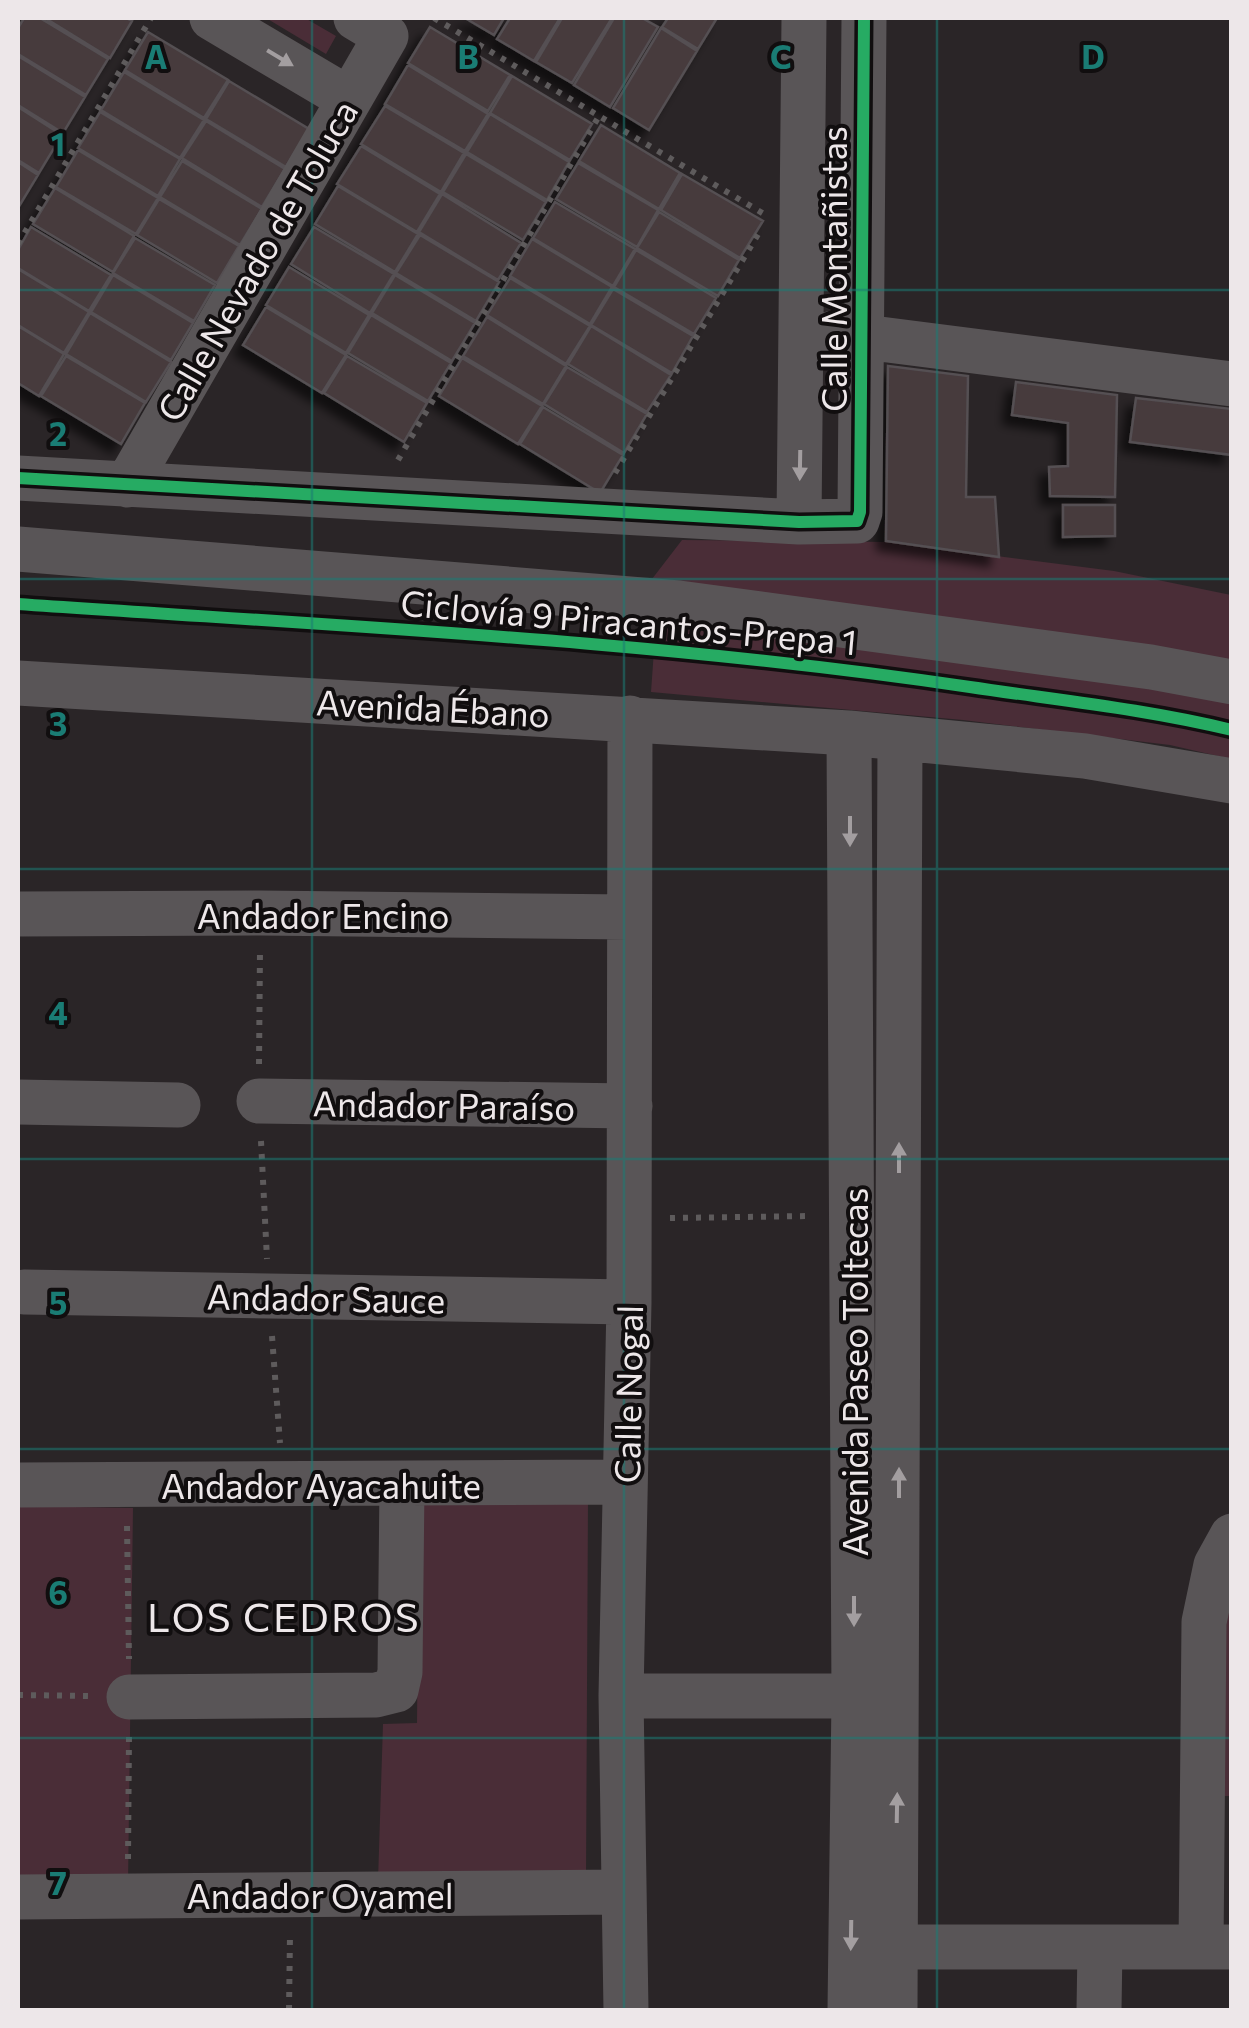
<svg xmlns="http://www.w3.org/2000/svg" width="1249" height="2028" viewBox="0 0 1249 2028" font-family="Commissioner,sans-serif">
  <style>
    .green { fill: #4a2d37 }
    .building { fill: #463a3e; stroke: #545052; stroke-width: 2.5; filter: url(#shadow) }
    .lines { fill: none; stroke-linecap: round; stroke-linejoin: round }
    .path { stroke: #5e5b5c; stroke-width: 6; stroke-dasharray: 5 8; stroke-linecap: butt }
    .minor { stroke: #595557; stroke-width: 45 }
    .cycleway-casing { stroke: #110e0f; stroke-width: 19 }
    .cycleway { stroke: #26ab63; stroke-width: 12 }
    .oneway { fill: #a39ea0 }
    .grid { fill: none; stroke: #1a7c74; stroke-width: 2.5; stroke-opacity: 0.55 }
    .labels { text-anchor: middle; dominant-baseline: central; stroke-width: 8; stroke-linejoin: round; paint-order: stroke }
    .street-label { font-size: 35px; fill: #ede7e9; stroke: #110e0f }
    .quarter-label { font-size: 40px; letter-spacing: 2.5px; fill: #ede7e9; stroke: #110e0f }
    .grid-label { font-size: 32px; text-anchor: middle; font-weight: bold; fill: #1a7c74; stroke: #110e0f; stroke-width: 8; stroke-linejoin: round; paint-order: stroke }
  </style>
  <defs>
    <filter id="shadow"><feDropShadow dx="-9" dy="9" stdDeviation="5" flood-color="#0009"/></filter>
  </defs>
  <rect width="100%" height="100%" fill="#2a2527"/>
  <!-- green -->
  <path class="green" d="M266,18H305L336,36L326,54Z
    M682,540L888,542L1114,571L1231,595V663L652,579Z
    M656,622L994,664L1231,702V759L1170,745L963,720L651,692Z
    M419,1500L588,1501L586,1881H378L383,1724L417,1723Z
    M18,1506L133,1508L128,1884L18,1882Z
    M1231,1577L1232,1796H1222L1225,1600Z"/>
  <!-- building -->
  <path class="building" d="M24,18H40L108,59L86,95L18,54V28Z
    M45,18H126L132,21L110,58Z
    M465,18H504L494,35Z
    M510,18H560L534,61L497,39Z
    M562,18H612L572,83L536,62Z
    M614,18H642L658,27L610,107L574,85Z
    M668,18H717L698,49L662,27Z
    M430,27L510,75L488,111L408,63Z
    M661,28L697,51L649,130L613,108Z
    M148,32L228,80L204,118L125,70Z
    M18,56L85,97L63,133L18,105Z
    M408,65L488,114L465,151L385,104Z
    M124,72L204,120L180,158L101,110Z
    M512,76L592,124L570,160L490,113Z
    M229,81L309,129L286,167L206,119Z
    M385,106L464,153L441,192L361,144Z
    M18,107L62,135L39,173L18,160Z
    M100,112L180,159L158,196L78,148Z
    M490,114L569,162L547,200L467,152Z
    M206,121L285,169L262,207L182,158Z
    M601,125L680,173L659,209L579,161Z
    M361,146L440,194L417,232L337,184Z
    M78,150L158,198L136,234L56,187Z
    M466,154L546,202L523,240L443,192Z
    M182,161L262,209L240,245L160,197Z
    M18,162L38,175L18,208Z
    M578,163L658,210L637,247L556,199Z
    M682,174L763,221L740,258L661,210Z
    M338,186L418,234L395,272L315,224Z
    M55,188L134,236L113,272L33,224Z
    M442,194L521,243L498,280L419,232Z
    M159,199L239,246L217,283L137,235Z
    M555,202L635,249L613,286L533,238Z
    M659,212L739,260L718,296L637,248Z
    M31,227L111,275L89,311L18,268V250Z
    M314,227L394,274L370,313L291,264Z
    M420,235L499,282L476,321L396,273Z
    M135,238L215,285L194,321L113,273Z
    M532,239L612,287L590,324L510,276Z
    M636,250L716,298L694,334L614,287Z
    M289,267L369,315L346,353L266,305Z
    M18,269L89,312L64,353L18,325Z
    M113,275L193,323L171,360L91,312Z
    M395,275L475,323L452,361L372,313Z
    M510,278L590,326L566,364L487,315Z
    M613,289L693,336L672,373L591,325Z
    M266,307L346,355L322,393L243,345Z
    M90,313L171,362L146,402L66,354Z
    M371,315L451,363L428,401L348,353Z
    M487,317L566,366L543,404L463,356Z
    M18,326L64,354L39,396L18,383Z
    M591,326L671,375L647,412L568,364Z
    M66,356L145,403L121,444L41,396Z
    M347,356L427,403L404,442L324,393Z
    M462,358L542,406L518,444L439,396Z
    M888,366L968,376L966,497H995L999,557L886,541Z
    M567,367L647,414L624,453L544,404Z
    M1016,382L1117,395L1115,497L1050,496L1049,467L1068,466V423L1012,415Z
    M1136,398L1232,409V455L1130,442Z
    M543,407L623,455L600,493L520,444Z
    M1063,505H1115V536L1063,537Z"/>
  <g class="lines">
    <!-- path -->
    <path class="path" d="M434,18L764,214
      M18,244L151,18
      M398,460L599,116
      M615,473L760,231
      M259,1064L260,951
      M261,1141L267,1259
      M670,1218L813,1216
      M272,1336L280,1443
      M127,1526L129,1659
      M18,1695L91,1696
      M128,1859L129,1736
      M289,2010L290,1935"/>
    <!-- minor -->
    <path class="minor" d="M212,18L349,99
      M833,333L1232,384
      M18,478L799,522L857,521L860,512L864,18
      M127,485L386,36L356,18
      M799,522L804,18
      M18,549L679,603L1151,667L1232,682
      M18,683L849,733L1085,756L1232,781
      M849,733L854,1697L850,2010
      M18,914L260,913L629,917
      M259,1101L630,1106
      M18,1102L178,1105
      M24,1292L629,1302
      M18,1485L625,1482
      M621,1696H884
      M129,1697L376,1695L396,1690L400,1672L402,1485
      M18,1897L622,1892
      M896,1947H1230
      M1201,1947L1204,1622L1216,1565L1232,1536
      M626,2010L621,1696L629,1302L630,718
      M895,2010L900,738
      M1099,2010L1100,1947"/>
    <!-- cycleway casing -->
    <g class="cycleway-casing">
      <path id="cycleway" d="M18,478L799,522L857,521L860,512L864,18
        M18,604C335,626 654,640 970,687C1057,700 1146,709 1232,730"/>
    </g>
    <!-- cycleway -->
    <use href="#cycleway" class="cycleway"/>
  </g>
  <!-- one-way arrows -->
  <defs><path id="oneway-solid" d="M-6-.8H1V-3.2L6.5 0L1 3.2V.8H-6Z" transform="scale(2.5)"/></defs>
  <g class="oneway">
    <use href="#oneway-solid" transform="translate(280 58) rotate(31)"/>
    <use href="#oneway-solid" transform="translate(800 465) rotate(91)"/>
    <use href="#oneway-solid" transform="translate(850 831) rotate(90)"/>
    <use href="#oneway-solid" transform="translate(899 1158) rotate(-90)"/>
    <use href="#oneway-solid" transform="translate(899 1483) rotate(-90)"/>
    <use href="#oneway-solid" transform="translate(854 1611) rotate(90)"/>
    <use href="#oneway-solid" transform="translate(897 1808) rotate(-89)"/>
    <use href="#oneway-solid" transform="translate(851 1935) rotate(91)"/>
  </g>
  <!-- grid -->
  <path class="grid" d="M312,18V2010M624,18V2010M937,18V2010M18,290H1232M18,579H1232M18,869H1232M18,1159H1232M18,1449H1232M18,1738H1232"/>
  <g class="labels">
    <!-- street labels -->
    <g class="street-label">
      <text transform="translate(256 260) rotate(-60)">Calle Nevado de Toluca</text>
      <text transform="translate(832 269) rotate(-90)">Calle Montañistas</text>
      <text transform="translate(629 621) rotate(5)">Ciclovía 9 Piracantos-Prepa 1</text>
      <text transform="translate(433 707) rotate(3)">Avenida Ébano</text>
      <text x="323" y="914">Andador Encino</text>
      <text transform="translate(444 1104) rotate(1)">Andador Paraíso</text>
      <text transform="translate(326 1297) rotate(1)">Andador Sauce</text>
      <text transform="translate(853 1372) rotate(-90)">Avenida Paseo Toltecas</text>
      <text transform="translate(627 1394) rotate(-89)">Calle Nogal</text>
      <text x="321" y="1484">Andador Ayacahuite</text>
      <text x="320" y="1894">Andador Oyamel</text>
    </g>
    <!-- quarter labels -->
    <g class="quarter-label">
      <text x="284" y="1615">LOS CEDROS</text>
    </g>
  </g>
  <g class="grid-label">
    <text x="156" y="69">A</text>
    <text x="468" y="69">B</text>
    <text x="781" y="69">C</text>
    <text x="1093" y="69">D</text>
    <text x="58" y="156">1</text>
    <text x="58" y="446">2</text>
    <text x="58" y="736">3</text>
    <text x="58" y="1025">4</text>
    <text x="58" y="1315">5</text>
    <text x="58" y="1605">6</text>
    <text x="58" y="1895">7</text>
  </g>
  <!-- border -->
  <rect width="1249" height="2028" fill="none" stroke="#ede7e9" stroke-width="40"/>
</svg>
